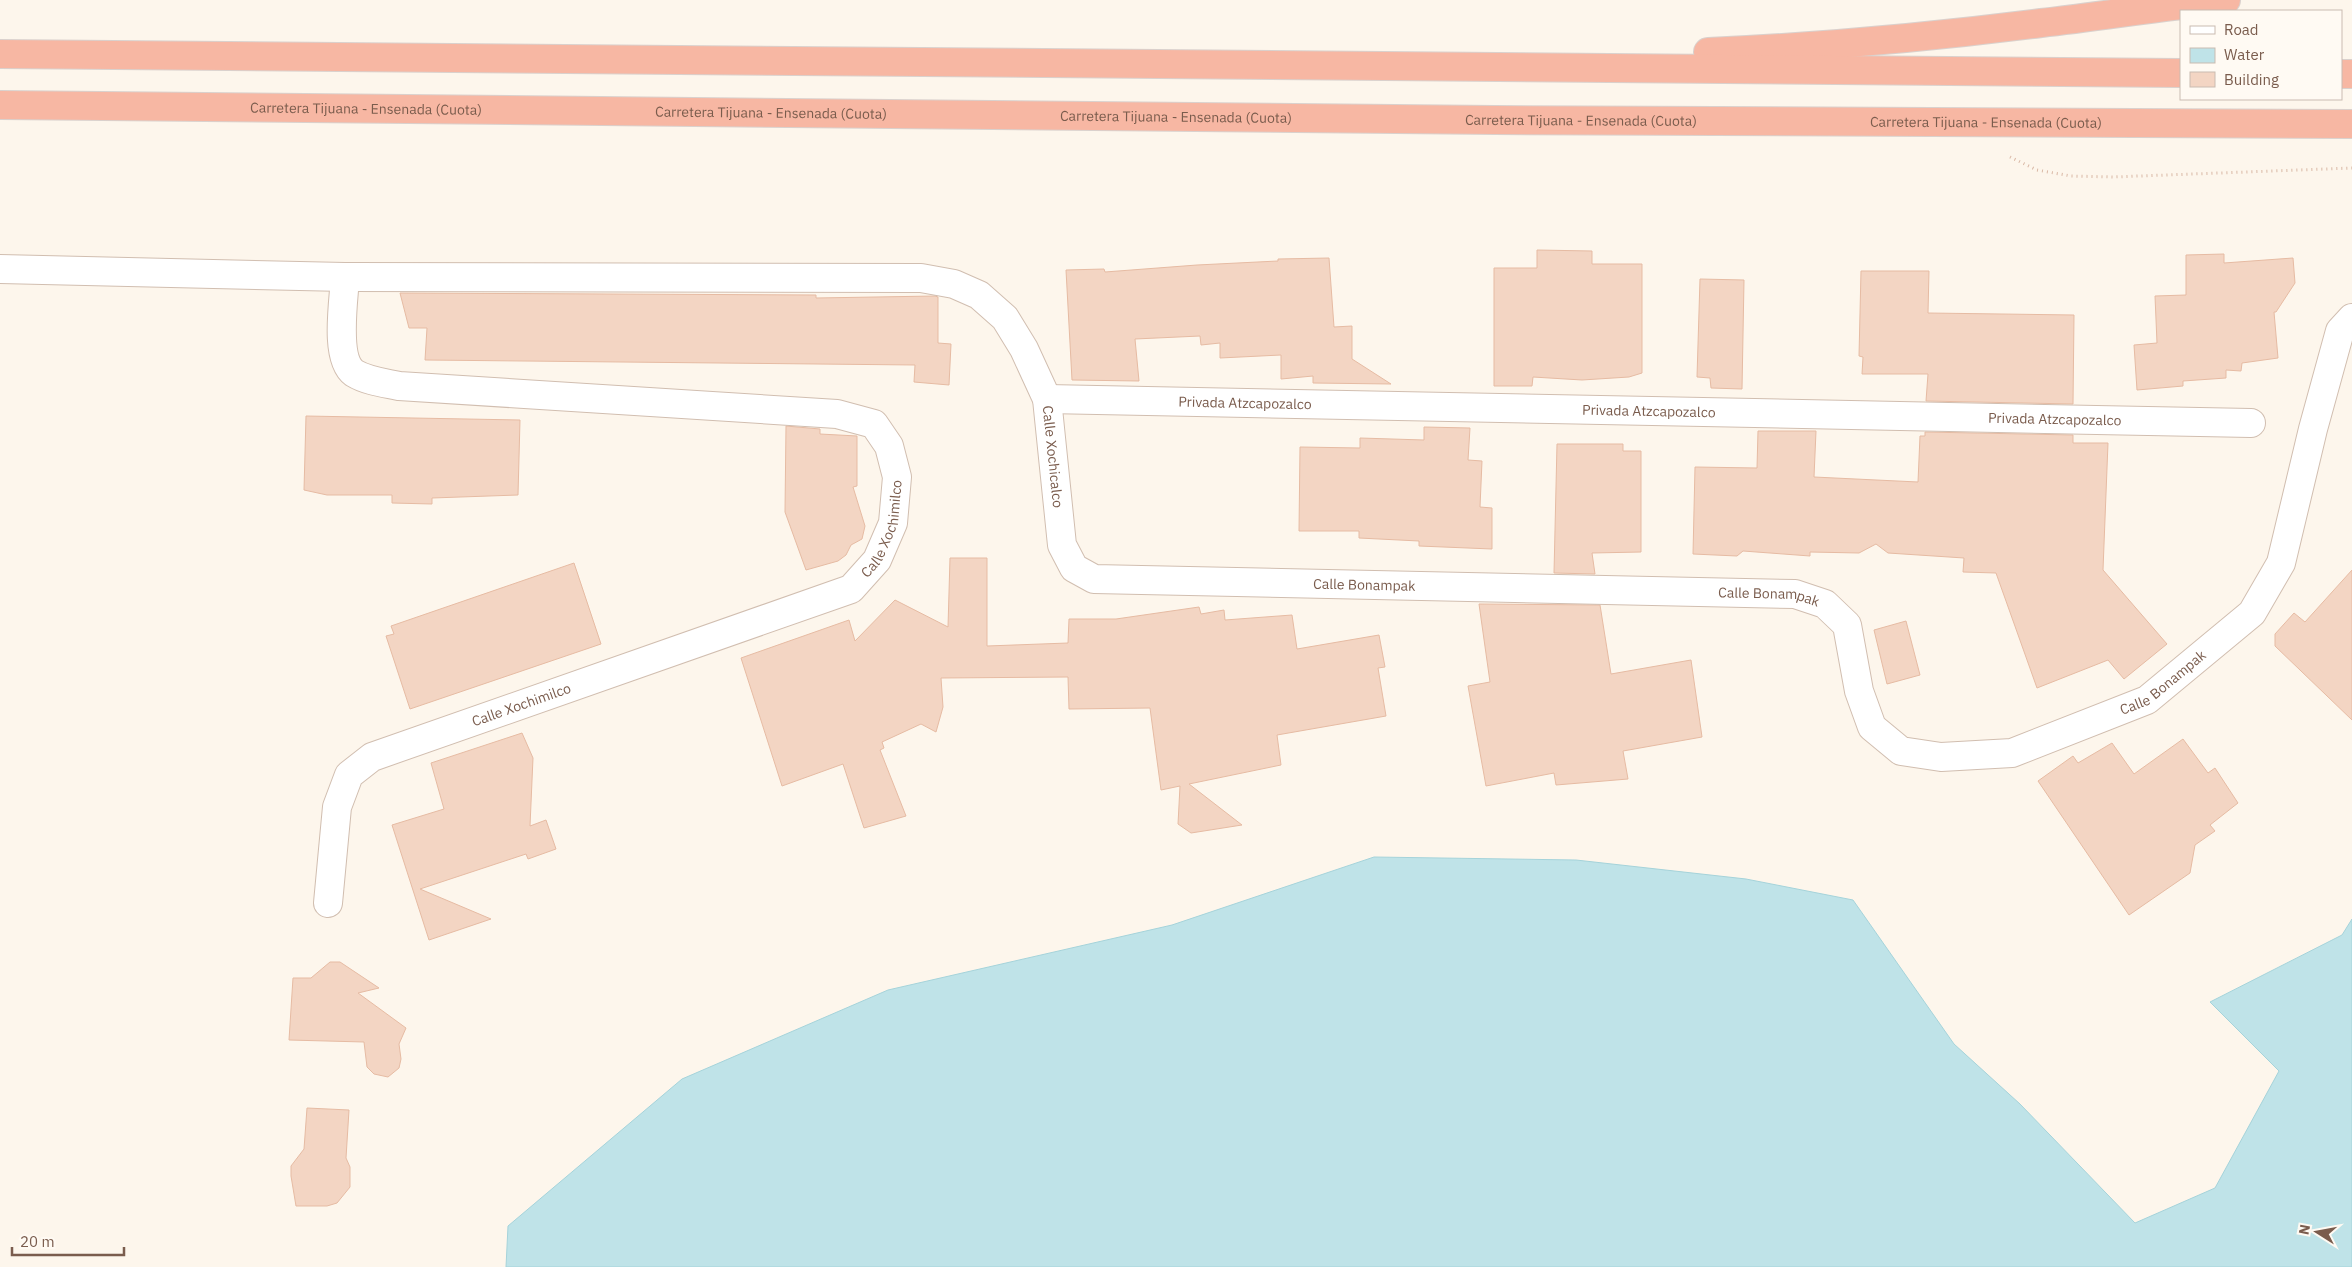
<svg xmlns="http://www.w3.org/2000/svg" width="2352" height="1267" viewBox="0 0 2352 1267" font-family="'IBM Plex Sans',sans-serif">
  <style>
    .water { fill: #bfe3e8; stroke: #a5d3da }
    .building { fill: #f3d5c3; stroke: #e6bba3 }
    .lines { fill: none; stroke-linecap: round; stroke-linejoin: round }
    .minor-casing { stroke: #d1beb0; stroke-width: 30 }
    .motorway-casing { stroke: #dad1cd; stroke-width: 30 }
    .path { stroke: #d9b8a5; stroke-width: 3; stroke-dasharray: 1 4; stroke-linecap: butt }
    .minor { stroke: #fff; stroke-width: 28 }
    .motorway { stroke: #f7b7a3; stroke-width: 28 }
    .labels { text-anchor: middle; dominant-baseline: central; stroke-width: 4; stroke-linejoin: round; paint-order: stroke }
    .street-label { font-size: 14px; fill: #7a5c4d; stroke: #fffaf3 }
  </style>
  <rect width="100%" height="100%" fill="#fdf6ec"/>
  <!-- water -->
  <path class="water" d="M1374,857L1576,860L1746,879L1853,900L1954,1044L2020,1104L2135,1223L2215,1188L2279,1071L2210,1002L2342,935L2352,919V1267H506L508,1226L682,1079L888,990L1172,925Z"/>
  <!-- building -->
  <path class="building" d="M1537,250L1592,251V264H1642V373L1629,377L1582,380L1533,377L1532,386H1494V268H1537Z
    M2224,254V263L2293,258L2295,283L2276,312H2274L2278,358L2242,363L2241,371L2226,370V378L2183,381V386L2137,390L2134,345L2157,343L2155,296L2186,295V255Z
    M1329,258L1334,327L1352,326V359L1391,384L1313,383V376L1281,379V355L1220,358V343L1201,345L1200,336L1135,339L1139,381L1072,380L1066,270L1104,269L1105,272L1197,265L1278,261V259Z
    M1861,271H1929L1928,313L2074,315L2073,404L1926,401L1928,374H1862L1863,357L1859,356Z
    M1700,279L1744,280L1742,389L1711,388L1710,378L1697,377Z
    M400,293L816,295V298L935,296L938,297V343L951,344L949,385L914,382L915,365L425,360L427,328H409Z
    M306,416L520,420L518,495L432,498V504L392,503V495H327L304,490Z
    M786,426L820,429V434L857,436V486L853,487L865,526L862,539L851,545L846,555L838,561L806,570L785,512Z
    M1424,427L1470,428L1468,460L1482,461L1480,507L1492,508V549L1419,546V541L1359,538V531H1299L1300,447L1360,448V438L1424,440Z
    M1758,431H1816L1814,477L1918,482L1920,436H1925V432L2073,435V443H2108L2103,570L2167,644L2124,679L2108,660L2037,688L1996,573L1963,572L1964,558L1888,553L1876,544L1859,553L1810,552V556L1743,551L1737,556L1693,554L1695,467L1757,468Z
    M1557,444H1623V451H1641V552L1592,553L1595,574L1554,573Z
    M950,558H987V646L1068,643L1069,619H1116L1199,607L1201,614L1224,610L1225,620L1292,615L1297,649L1379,635L1385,667L1378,668L1386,716L1277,735L1281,765L1189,784L1242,825L1191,833L1178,824L1180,786L1161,790L1150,708L1069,709L1068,677L941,678L943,707L936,732L921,724L882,742L884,748L880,750L906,816L864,828L843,764L782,786L741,658L849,620L855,641L895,600L948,627Z
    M574,563L601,644L410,709L386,636L394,634L391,626Z
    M2352,570V720L2275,646V634L2294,613L2305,622Z
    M1479,604L1600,605L1611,674L1691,660L1702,737L1623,751L1628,779L1556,785L1554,773L1486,786L1468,686L1490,682Z
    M1906,621L1920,675L1887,684L1874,630Z
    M522,733L533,758L530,826L546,820L556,849L528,859L526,854L420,889L491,919L429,940L392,825L444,809L431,763Z
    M2183,739L2208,773L2215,768L2238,803L2210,825L2215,831L2195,845L2190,873L2129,915L2038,781L2073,756L2078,763L2112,743L2134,774Z
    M330,962H340L379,988L358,993L406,1028L399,1044L401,1059L399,1068L388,1077L374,1074L367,1067L364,1042L289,1040L293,978H311Z
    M307,1108L349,1110L346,1158L350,1167V1187L337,1203L327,1206H296L291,1176V1166L304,1149Z"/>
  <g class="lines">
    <!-- minor casing -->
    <g class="minor-casing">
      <g id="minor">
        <path id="s1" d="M0,269L345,277L921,278L954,284L979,295L1005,318L1024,349L1047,399L1062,545L1074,568L1094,579L1795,594L1825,604L1847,625L1859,691L1872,727L1901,751L1941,757L2012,753L2147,700L2252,613L2281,563L2313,429L2340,331L2352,318"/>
        <path id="s2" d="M1047,399L2251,423"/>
        <path id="s3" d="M328,903L337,807L349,775L372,757L851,589L877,560L893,523L897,477L889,446L874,424L837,414L399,386C385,383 367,381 354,373C334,358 344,300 345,277"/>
      </g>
    </g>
    <!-- motorway casing -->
    <g class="motorway-casing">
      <g id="motorway">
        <path d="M1708,52C1819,47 1931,37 2041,23C2103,16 2164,6 2226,0"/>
        <path d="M0,54L2181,73"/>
        <path d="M2341,74H2352"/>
        <path id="s4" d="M0,105L1495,120L2352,124"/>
      </g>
    </g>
    <!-- path -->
    <path class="path" d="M2010,157L2037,170L2071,176L2113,177L2352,168"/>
    <!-- minor -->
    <use href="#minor" class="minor"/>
    <!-- motorway -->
    <use href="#motorway" class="motorway"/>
  </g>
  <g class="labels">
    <!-- street labels -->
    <g class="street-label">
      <text stroke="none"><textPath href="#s4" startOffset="366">Carretera Tijuana - Ensenada (Cuota)</textPath></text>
      <text stroke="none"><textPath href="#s4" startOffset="771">Carretera Tijuana - Ensenada (Cuota)</textPath></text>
      <text stroke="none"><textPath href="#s4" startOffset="1176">Carretera Tijuana - Ensenada (Cuota)</textPath></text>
      <text stroke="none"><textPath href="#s4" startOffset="1581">Carretera Tijuana - Ensenada (Cuota)</textPath></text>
      <text stroke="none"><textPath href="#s4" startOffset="1986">Carretera Tijuana - Ensenada (Cuota)</textPath></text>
      <text stroke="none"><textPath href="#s2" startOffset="198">Privada Atzcapozalco</textPath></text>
      <text stroke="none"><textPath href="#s2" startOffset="602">Privada Atzcapozalco</textPath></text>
      <text stroke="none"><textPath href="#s2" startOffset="1008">Privada Atzcapozalco</textPath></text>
      <text stroke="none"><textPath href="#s1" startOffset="1166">Calle Xochicalco</textPath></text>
      <text stroke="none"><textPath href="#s3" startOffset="738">Calle Xochimilco</textPath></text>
      <text stroke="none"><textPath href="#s1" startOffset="1574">Calle Bonampak</textPath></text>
      <text stroke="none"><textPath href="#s1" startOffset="1979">Calle Bonampak</textPath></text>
      <text stroke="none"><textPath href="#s1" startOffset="2489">Calle Bonampak</textPath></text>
      <text stroke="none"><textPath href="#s3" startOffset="318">Calle Xochimilco</textPath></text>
    </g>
  </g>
  <!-- legend -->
  <rect x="2180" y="10" width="162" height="90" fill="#fffaf3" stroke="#cabbb1"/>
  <rect x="2190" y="26" width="25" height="8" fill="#ffffff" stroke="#cabbb1"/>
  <text x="2224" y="35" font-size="15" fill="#7a5c4d">Road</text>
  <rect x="2190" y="48" width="25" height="15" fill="#bfe3e8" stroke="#cabbb1"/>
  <text x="2224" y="60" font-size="15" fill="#7a5c4d">Water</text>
  <rect x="2190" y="72" width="25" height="15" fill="#f3d5c3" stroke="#cabbb1"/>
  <text x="2224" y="85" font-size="15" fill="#7a5c4d">Building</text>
  <!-- north arrow -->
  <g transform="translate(2317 1232) rotate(281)" stroke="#fffaf3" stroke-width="4" paint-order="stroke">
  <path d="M0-4L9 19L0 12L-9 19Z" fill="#7a5c4d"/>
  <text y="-8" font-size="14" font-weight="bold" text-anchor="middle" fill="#7a5c4d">N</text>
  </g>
  <!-- scale -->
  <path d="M12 1247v8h112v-8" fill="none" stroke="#7a5c4d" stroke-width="2.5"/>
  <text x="20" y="1247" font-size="15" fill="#7a5c4d" stroke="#fffaf3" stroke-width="4" paint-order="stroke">20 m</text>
</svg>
